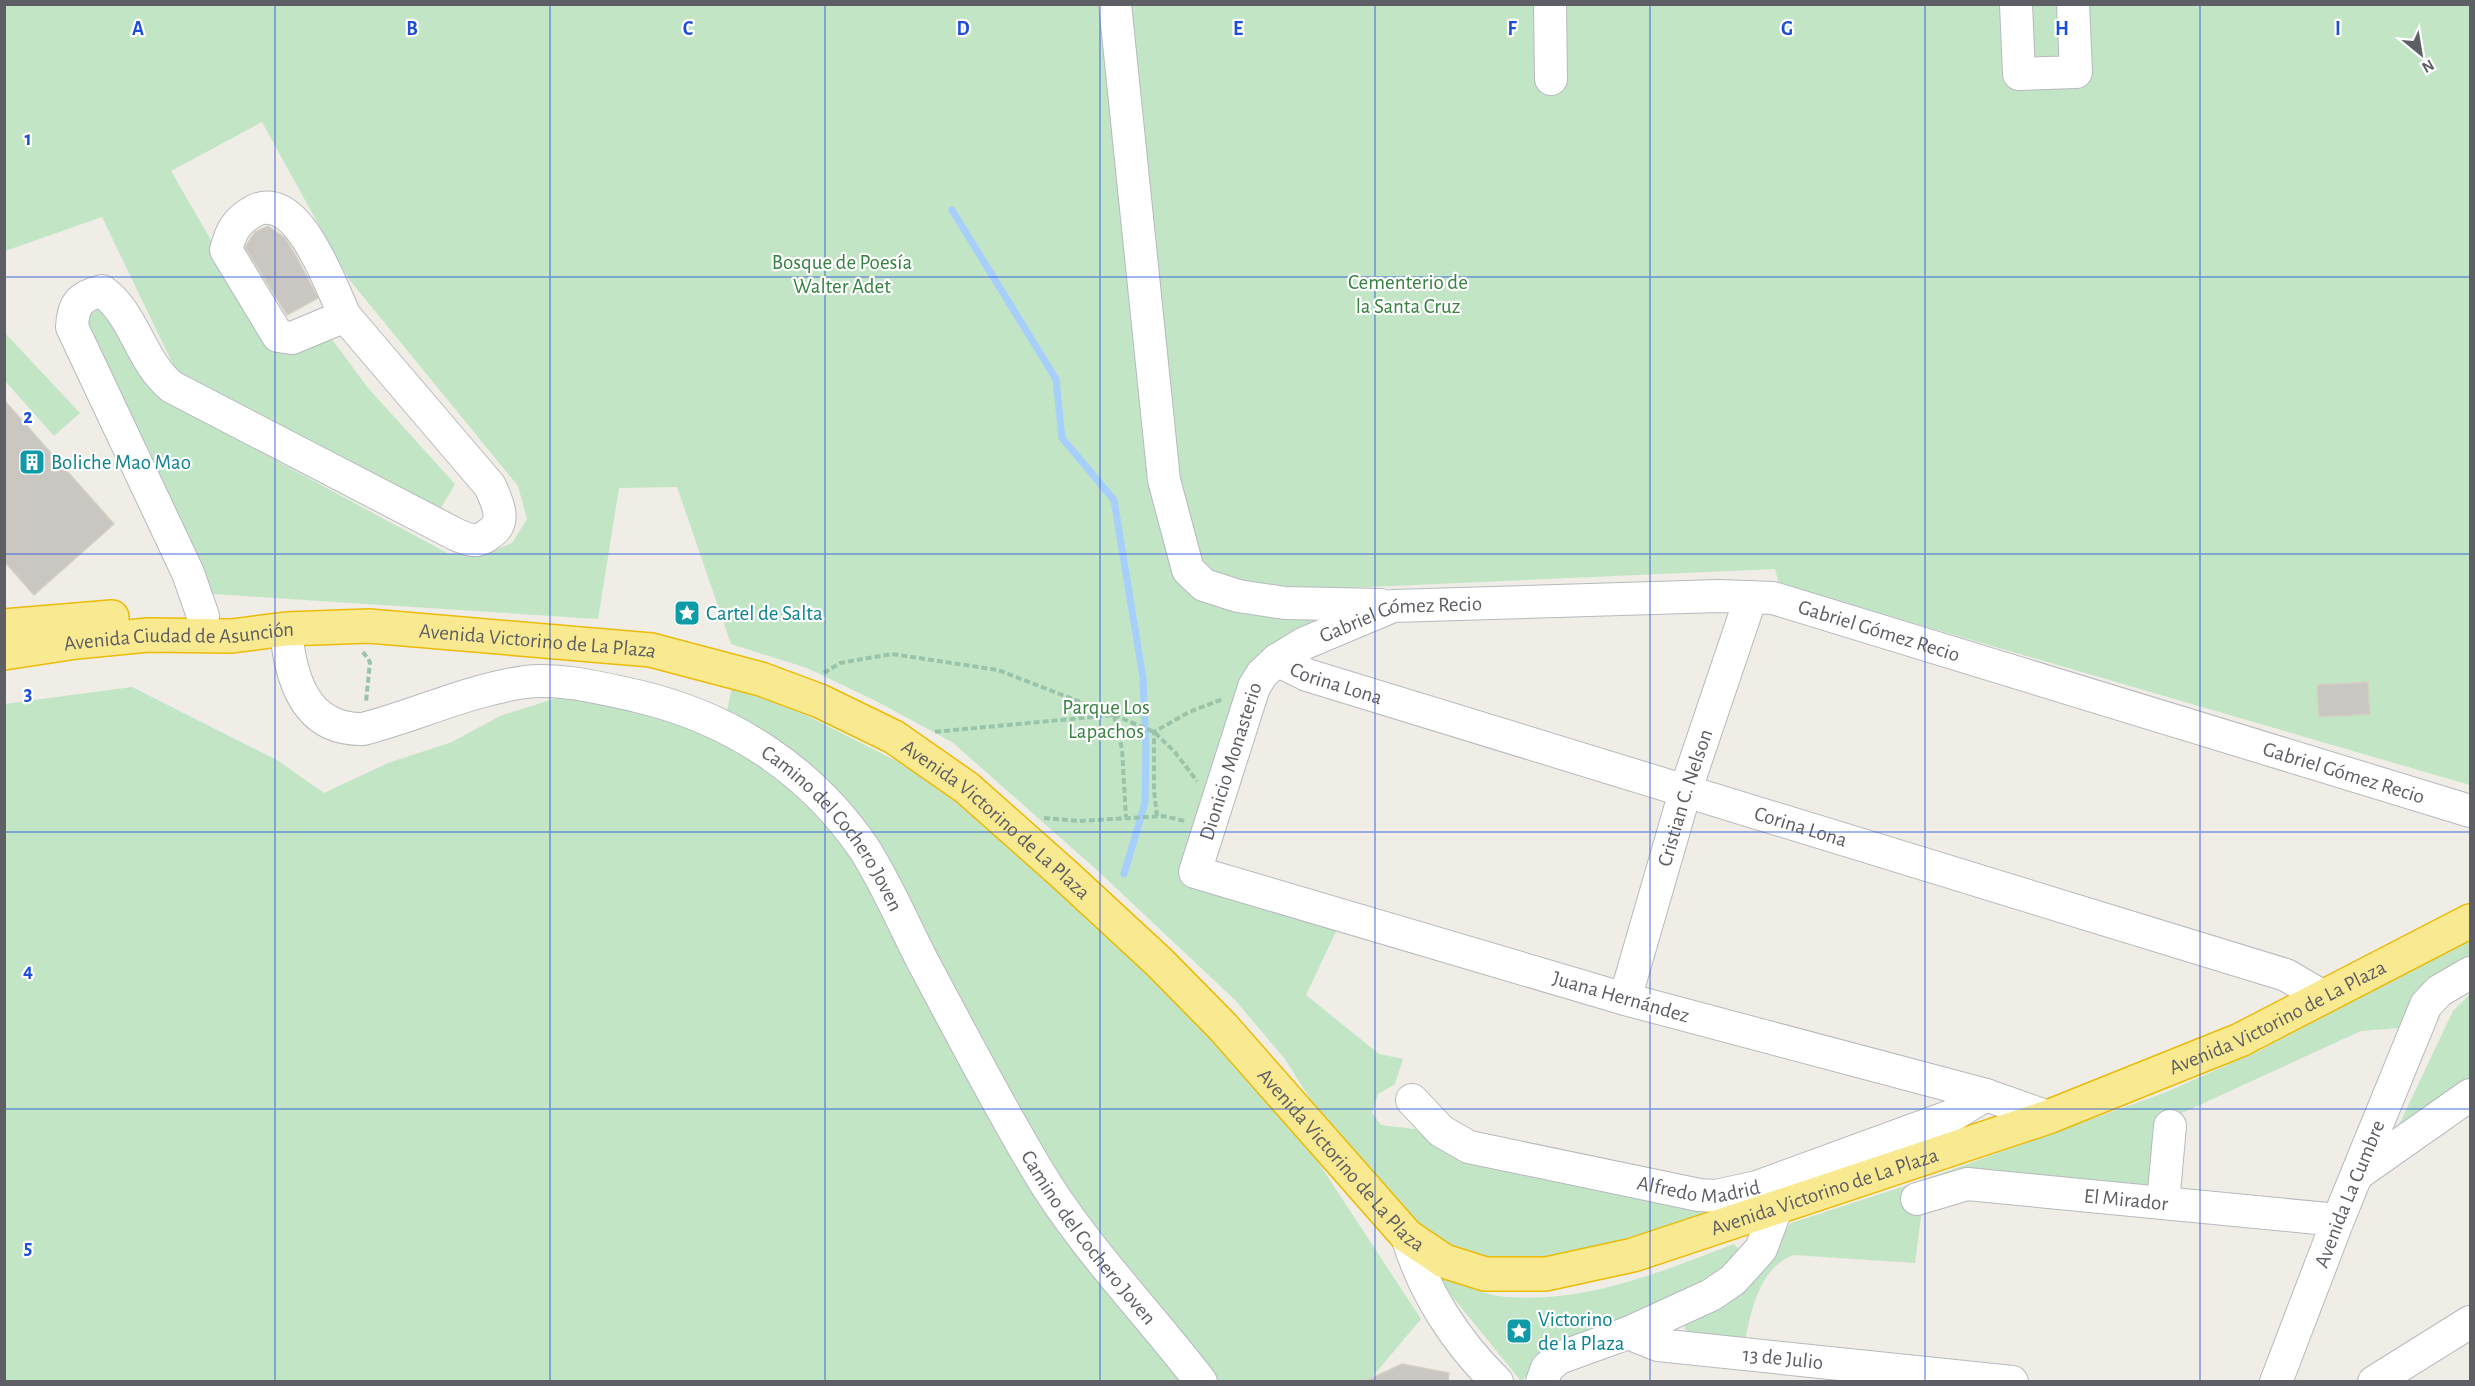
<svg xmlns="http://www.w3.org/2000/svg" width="2475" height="1386" viewBox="0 0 2475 1386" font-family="'Alegreya Sans',sans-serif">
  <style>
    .green { fill: #c2e5c6 }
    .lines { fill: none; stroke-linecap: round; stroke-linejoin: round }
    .stream { stroke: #a7cffc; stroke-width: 7 }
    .building { fill: #cac7c2; stroke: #d3d0c3; stroke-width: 1.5 }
    .minor-casing { stroke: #b7b9be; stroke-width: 34 }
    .highway-casing { stroke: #ebbb08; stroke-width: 36 }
    .path { stroke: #9ac4aa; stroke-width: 4; stroke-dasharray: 6 3; stroke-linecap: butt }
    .minor { stroke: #fff; stroke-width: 32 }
    .highway { stroke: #f9e991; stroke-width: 33 }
    .grid { fill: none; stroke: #1d4ed8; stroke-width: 1.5; stroke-opacity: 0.55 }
    .labels { text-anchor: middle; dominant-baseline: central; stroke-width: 4.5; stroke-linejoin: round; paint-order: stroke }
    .park-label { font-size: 21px; fill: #378142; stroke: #fff }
    .culture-label { font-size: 21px; fill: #0d838f; stroke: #fff; text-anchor: start }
    .street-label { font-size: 21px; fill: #5d5f65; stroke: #fff }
    .grid-label { font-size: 20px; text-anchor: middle; font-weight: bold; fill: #1d4ed8; stroke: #fff; stroke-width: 4.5; stroke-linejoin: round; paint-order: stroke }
  </style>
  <rect width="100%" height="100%" fill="#efede5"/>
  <!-- green -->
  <path class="green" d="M4,5H2470V785L1779,584L1775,569L1256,592L1228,610L1245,614L1324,618L1262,651L1242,677L1189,876L1340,923L1306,995L1379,1054L1403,1059L1395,1084L1378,1094L1372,1113L1381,1125L1422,1130L1737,1205L1631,1242L1540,1264H1491L1444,1246L1402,1218L1320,1115L1285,1059L1235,1000L1098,871L952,742L876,701L807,668L731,644L677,487L619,488L598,619L213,594L84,318L91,304L107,311L158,397L449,554H486L512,543L527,519L518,486L348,278L262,122L171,171L275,351L331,338L368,388L455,484L437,515L180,379L102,217L5,251Z
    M4,332L80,413L54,436L5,381Z
    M732,686L806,715L922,774L981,819L1213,1031L1316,1159L1421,1319L1368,1382L5,1381L4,704L132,687L277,760L324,793L388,763L452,742L500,716L575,692L725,721Z
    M2470,939V960L2420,996L2399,1028L2361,1031L2160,1123L2152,1194H1924L1915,1263L1793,1255C1759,1269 1752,1308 1745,1341L1694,1337L1685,1329V1318L1791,1223L1920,1181L2164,1093L2259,1051Z
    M2470,994V1084L2406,1131L2399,1125L2453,1011Z
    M1734,1244L1739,1250V1263L1702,1287L1536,1367L1521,1381L1434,1274C1456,1282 1484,1296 1508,1297C1587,1303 1663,1271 1734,1244Z"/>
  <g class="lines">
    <!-- stream -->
    <path class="stream" d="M952,210L1056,379L1062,438L1114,500L1143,678L1146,749L1145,803L1124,874"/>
  </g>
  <!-- building -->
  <path class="building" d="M268,226L285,238L295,254L318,298L287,315L245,247L255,232Z
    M4,400L114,524L34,595L4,561Z
    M2368,682L2370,714L2319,717L2317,685Z
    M1402,1364L1449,1373L1448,1382H1363Z"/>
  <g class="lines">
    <!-- minor casing -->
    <g class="minor-casing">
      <g id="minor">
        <path d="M1115,4L1164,480L1188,570L1204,585L1238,596L1285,603L1381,605"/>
        <path d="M1550,4L1551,79"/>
        <path d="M2016,4L2019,74L2076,72L2073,4"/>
        <path d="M203,616L188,573L72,327C73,304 80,296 102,291C134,313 140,361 172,387L457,535C462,537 471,541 476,540C480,540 487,536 489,534C508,522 497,502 490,486L345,316L292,338L278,336L226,250C231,231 236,221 254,211C298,188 331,287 345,316"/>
        <path id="s1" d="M286,629C290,678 305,730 363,729C417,715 469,690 525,682C563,678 600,688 637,696C731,718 811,770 865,850C887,885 904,925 923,962C960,1031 996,1101 1036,1168C1082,1246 1146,1310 1201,1382"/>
        <path id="s2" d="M1277,660L1307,675L2286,975L2315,992L2320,999"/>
        <path id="s3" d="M1625,999L1685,792L1751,597"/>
        <path id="s4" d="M1412,1100L1441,1131L1469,1147L1699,1195L1716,1196L1757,1187L1951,1116L1986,1095"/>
        <path id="s5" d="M2048,1117L1986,1095L1625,999L1195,872L1254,687L1262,674L1277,660L1305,643L1393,606L1719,596L1773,598L2470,811"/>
        <path d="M2359,1173L2470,1095"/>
        <path id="s6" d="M1917,1199L1967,1184L2338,1220"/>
        <path d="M2163,1203L2170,1126"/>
        <path d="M1407,1236C1423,1291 1456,1342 1497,1382"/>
        <path id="s7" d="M1628,1333L1658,1345L2012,1382"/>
        <path d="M1542,1382L1547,1368L1559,1358L1628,1333L1711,1295L1733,1280L1761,1249L1776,1209"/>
        <path id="s8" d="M2276,1382L2338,1220L2426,1005L2439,991L2470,973"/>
        <path d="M2374,1382L2470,1322"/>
      </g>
    </g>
    <!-- highway casing -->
    <g class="highway-casing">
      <g id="highway">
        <path d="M4,626L112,617"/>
        <path id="s9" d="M4,653L76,642L148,635L232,636L286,629L369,626L651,650L761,679L820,701L894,737L967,788L1065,875L1159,962L1223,1027L1407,1236L1444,1261L1485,1274H1546L1633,1255L2048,1117L2240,1040L2470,921"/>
      </g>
    </g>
    <!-- path -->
    <path class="path" d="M363,652L370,662L366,702
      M824,673L840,663L892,654L998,670L1114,715L933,732
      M1114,715L1154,732L1174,751L1197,781
      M1114,716L1122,749L1126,817
      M1157,816L1154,791V732L1189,712L1223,699
      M1044,818L1079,821L1163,816L1185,821"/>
    <!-- minor -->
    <use href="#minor" class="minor"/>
    <!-- highway -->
    <use href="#highway" class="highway"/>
  </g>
  <!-- grid -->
  <path class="grid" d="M275,4V1382M550,4V1382M825,4V1382M1100,4V1382M1375,4V1382M1650,4V1382M1925,4V1382M2200,4V1382M4,277H2470M4,554H2470M4,832H2470M4,1109H2470"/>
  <!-- icons -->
  <defs>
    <g id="building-square" transform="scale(1.35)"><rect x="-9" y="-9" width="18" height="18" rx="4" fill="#0f9aa8" stroke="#fff"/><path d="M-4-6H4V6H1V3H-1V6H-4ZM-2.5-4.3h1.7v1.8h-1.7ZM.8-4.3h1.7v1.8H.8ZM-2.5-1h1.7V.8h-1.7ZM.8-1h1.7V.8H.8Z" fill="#fff"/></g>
    <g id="sight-square" transform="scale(1.35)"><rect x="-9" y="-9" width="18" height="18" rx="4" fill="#0f9aa8" stroke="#fff"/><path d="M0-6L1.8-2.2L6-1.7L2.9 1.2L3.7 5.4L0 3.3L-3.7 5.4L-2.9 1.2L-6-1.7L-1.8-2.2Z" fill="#fff"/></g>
  </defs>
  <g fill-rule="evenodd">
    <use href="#building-square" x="32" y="462"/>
    <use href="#sight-square" x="687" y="613"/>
    <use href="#sight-square" x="1519" y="1331"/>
  </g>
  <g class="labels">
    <!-- park labels -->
    <g class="park-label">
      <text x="842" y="262">Bosque de Poesía<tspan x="842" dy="24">Walter Adet</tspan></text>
      <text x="1408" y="282">Cementerio de<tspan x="1408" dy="24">la Santa Cruz</tspan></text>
      <text x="1106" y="707">Parque Los<tspan x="1106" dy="24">Lapachos</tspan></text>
    </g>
    <!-- culture labels -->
    <g class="culture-label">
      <text x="51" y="462">Boliche Mao Mao</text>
      <text x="706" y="613">Cartel de Salta</text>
      <text x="1538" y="1319">Victorino<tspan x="1538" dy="24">de la Plaza</tspan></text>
    </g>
    <!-- street labels -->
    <g class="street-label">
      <text stroke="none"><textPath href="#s5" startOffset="1251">Gabriel Gómez Recio</textPath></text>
      <text stroke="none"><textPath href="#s5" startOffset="1737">Gabriel Gómez Recio</textPath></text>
      <text stroke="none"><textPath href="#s9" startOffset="176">Avenida Ciudad de Asunción</textPath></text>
      <text stroke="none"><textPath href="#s9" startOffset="536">Avenida Victorino de La Plaza</textPath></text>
      <text stroke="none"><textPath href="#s2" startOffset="64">Corina Lona</textPath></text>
      <text stroke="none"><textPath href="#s5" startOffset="1004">Dionicio Monasterio</textPath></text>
      <text stroke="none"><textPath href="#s5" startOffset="2223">Gabriel Gómez Recio</textPath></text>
      <text stroke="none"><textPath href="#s3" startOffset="210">Cristian C. Nelson</textPath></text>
      <text stroke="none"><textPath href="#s9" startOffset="1040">Avenida Victorino de La Plaza</textPath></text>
      <text stroke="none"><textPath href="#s2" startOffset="550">Corina Lona</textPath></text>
      <text stroke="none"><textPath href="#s1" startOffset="668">Camino del Cochero Joven</textPath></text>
      <text transform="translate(1621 997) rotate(16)">Juana Hernández</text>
      <text stroke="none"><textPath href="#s9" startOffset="2552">Avenida Victorino de La Plaza</textPath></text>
      <text stroke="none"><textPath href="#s9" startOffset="1526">Avenida Victorino de La Plaza</textPath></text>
      <text stroke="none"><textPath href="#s4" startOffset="309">Alfredo Madrid</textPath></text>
      <text stroke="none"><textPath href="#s9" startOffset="2066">Avenida Victorino de La Plaza</textPath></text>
      <text stroke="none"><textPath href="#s8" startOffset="202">Avenida La Cumbre</textPath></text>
      <text stroke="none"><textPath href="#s6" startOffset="212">El Mirador</textPath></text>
      <text stroke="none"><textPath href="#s1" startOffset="1154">Camino del Cochero Joven</textPath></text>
      <text stroke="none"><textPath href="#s7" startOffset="158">13 de Julio</textPath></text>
    </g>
  </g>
  <g class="grid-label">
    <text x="138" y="35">A</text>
    <text x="412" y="35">B</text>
    <text x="688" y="35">C</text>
    <text x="963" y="35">D</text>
    <text x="1238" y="35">E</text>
    <text x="1512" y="35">F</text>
    <text x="1787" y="35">G</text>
    <text x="2062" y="35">H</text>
    <text x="2338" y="35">I</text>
    <text x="28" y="145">1</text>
    <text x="28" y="423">2</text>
    <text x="28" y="700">3</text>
    <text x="28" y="977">4</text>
    <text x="28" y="1254">5</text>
  </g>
  <!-- border -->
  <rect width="2475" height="1386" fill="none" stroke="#5d5f65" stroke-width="12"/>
  <!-- north arrow -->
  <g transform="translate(2421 54) rotate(150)" stroke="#ffffff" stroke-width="4.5" paint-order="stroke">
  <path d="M0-4.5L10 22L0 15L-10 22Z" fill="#5d5f65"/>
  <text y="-9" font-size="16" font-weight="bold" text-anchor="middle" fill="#5d5f65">N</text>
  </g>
</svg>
